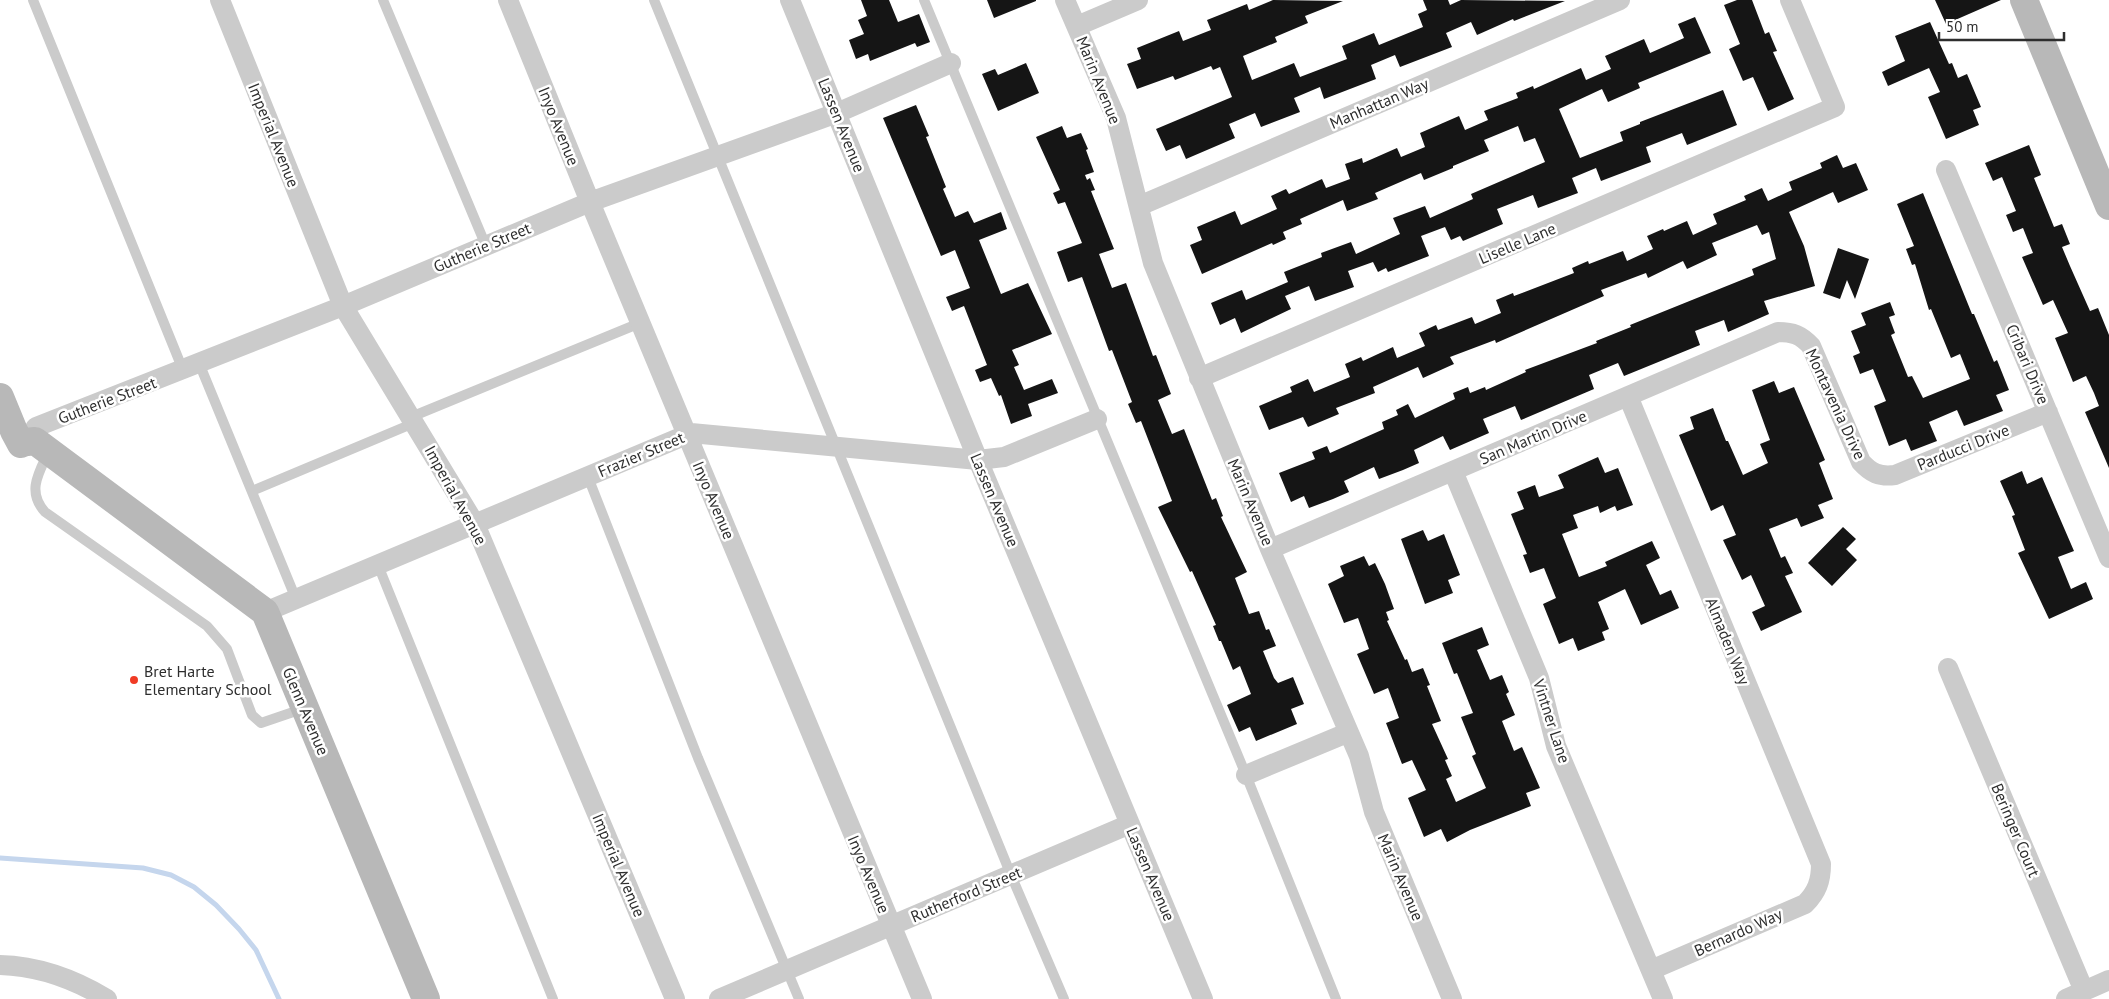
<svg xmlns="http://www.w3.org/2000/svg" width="2109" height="999" viewBox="0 0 2109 999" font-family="'PT Sans',sans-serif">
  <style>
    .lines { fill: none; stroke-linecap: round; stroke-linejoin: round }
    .stream { stroke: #c5d6ed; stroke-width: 5 }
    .building { fill: #151515 }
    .lane { stroke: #cbcbcb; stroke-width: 10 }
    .street { stroke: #cbcbcb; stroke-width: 20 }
    .secondary { stroke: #b8b8b8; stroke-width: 28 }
    .poi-dot { fill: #f03b25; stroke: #fff; stroke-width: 2 }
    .labels { text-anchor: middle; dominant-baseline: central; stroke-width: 5; stroke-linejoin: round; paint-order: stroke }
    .street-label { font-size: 16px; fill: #2e2e2e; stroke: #fff }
    .poi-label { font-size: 16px; fill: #2e2e2e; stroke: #fff; text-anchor: start }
  </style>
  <rect width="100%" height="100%" fill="#fff"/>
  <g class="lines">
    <!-- stream -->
    <path class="stream" d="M0,858L143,868L171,875L194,887L216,905L239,929L256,950L279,999"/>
  </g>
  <!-- building -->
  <path class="building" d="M861,0H889L898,22L919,14L930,42L917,47L915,43L870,61L868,54L856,59L849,40L864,34L858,20L867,16Z
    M987,0H1036V1L994,18Z
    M1273,0L1343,1L1305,16L1308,23L1275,37L1277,42L1243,56L1252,80L1294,63L1300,77L1347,59L1342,46L1374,33L1379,45L1423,27L1418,14L1427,10L1423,0H1448L1450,5L1461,0L1565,1L1514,21L1513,19L1477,35L1471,22L1446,33L1452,47L1400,67L1395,55L1371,65L1376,79L1324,99L1320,87L1294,98L1300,112L1261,127L1255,113L1229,124L1235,138L1186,159L1180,145L1166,151L1156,129L1232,97L1220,67L1213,70L1211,66L1175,80L1173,76L1137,89L1127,64L1141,59L1137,48L1179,31L1183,41L1211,30L1207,20L1247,4L1249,10Z
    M1737,0H1752L1765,34L1769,32L1777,51L1773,52L1794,99L1768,111L1753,77L1743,81L1729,49L1740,44L1724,5Z
    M1935,0H2001L1946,24Z
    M1695,17L1711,53L1638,83L1640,88L1608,102L1602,89L1559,109L1580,158L1623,141L1620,132L1640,124V122L1723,90L1737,125L1687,145L1682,133L1646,147L1651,162L1601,181L1596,168L1572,178L1578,193L1538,208L1533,195L1497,209L1503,224L1463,241L1460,236L1451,240L1445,227L1421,236L1429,256L1388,272L1386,268L1378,272L1373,262L1348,271L1354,287L1315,301L1309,286L1285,296L1291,309L1241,333L1235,318L1220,325L1211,303L1242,290L1246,300L1288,282L1284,272L1322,257L1321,253L1351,242L1356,254L1400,234L1393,218L1425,206L1430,218L1473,199L1471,194L1545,162L1535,138L1524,142L1518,126L1484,140L1489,151L1453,166V168L1424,180L1421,173L1375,193L1378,199L1347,211L1343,200L1300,219L1302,224L1283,232L1286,239L1273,245L1272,243L1202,274L1190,245L1202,240L1197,227L1235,211L1241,225L1277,209L1271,196L1286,189L1289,194L1322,179L1326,188L1350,179L1345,164L1362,158L1363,163L1397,148L1401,157L1425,147L1420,133L1459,116L1465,130L1488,120L1484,111L1518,98L1516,93L1533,86L1534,89L1581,68L1586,80L1611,69L1605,56L1644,39L1650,53L1684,38L1678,24Z
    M1930,22L1949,64L1952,63L1958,78L1967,74L1981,107L1973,110L1979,125L1946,139L1928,97L1940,92L1929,68L1888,86L1882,72L1905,61L1895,36Z
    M1026,63L1039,93L998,111L982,74L995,69L998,75Z
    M916,105L929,136L926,137L946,187L943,189L955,217L968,211L974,223L1001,212L1007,229L979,240L1001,294L1028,283L1052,334L1012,350L1019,365L1014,367L1024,390L1052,379L1058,393L1028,404L1032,416L1011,424L1001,395L999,396L991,378L980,382L975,370L987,365L964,306L952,311L946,297L970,288L955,250L941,256L883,118Z
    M1062,126L1067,138L1081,133L1088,149L1086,150L1094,172L1085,175L1087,180L1090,178L1095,190L1091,191L1114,249L1099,254L1112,288L1126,283L1153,356L1156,355L1171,394L1158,400L1172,434L1184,429L1212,500L1216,498L1223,516L1221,517L1247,572L1235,578L1249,614L1259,611L1266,630L1269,629L1276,646L1263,651L1274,678L1278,683L1293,677L1304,704L1291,709L1297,724L1256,741L1250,727L1239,732L1227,705L1251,694L1240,666L1233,670L1221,641H1219L1213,626L1216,625L1192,571L1190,572L1158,507L1172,501L1141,421L1136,423L1128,404L1132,402L1112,350L1109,351L1082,277L1068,282L1057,252L1082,243L1065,202L1058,204L1053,193L1060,190L1036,137Z
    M2029,145L2041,175L2034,178L2054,227L2062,224L2070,244L2062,247L2070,266L2090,311L2098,308L2109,335V468L2085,412L2099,406L2094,393L2086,376L2073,382L2055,338L2068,333L2053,300L2043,305L2022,257L2033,253L2023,228L2013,232L2006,215L2016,211L2002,177L1993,181L1985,163Z
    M1837,155L1843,168L1856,163L1868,190L1838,203L1833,192L1789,212L1804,246L1815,286L1764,301L1769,314L1728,332L1724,320L1695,331L1700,345L1624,376L1618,363L1589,375L1594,389L1521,420L1515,406L1483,419L1489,433L1450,450L1443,436L1414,450L1419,463L1403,470L1379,479L1374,467L1344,481L1349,492L1333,499L1309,508L1304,496L1291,502L1279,473L1315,459L1312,452L1327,446L1330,453L1384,429L1382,422L1398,415L1396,410L1408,404L1415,418L1455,399L1453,393L1468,387L1470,393L1485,387L1486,390L1526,372L1525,370L1597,343L1596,341L1631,327L1630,325L1754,275L1752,269L1776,259L1769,232L1762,235L1757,225L1712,243L1717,255L1687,269L1683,261L1648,278L1646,273L1601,290L1604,296L1496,343L1495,340L1450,357L1454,364L1423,378L1418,367L1373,387L1375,393L1336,408L1339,414L1308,427L1303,417L1269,430L1259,406L1292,392L1290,387L1308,379L1314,392L1350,377L1345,364L1361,357L1363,361L1393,347L1397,358L1425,346L1419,333L1436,325L1438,330L1472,317L1475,324L1501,313L1496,300L1513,293L1514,296L1574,273L1572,268L1588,261L1589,264L1623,251L1627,261L1653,249L1647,236L1663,229L1664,231L1687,221L1693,235L1717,224L1713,214L1746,200L1744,196L1762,188L1768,201L1792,190L1789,182L1822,168L1820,163Z
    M1923,193L1972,314H1974L1994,362L1997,360L2009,390L1996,395L2003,411L1964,426L1957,410L1929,422L1937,441L1911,451L1906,439L1889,446L1874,406L1886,401L1873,369L1860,374L1853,356L1860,353L1851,331L1866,325L1861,313L1890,302L1895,315L1889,317L1895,333L1891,335L1908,377L1912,376L1923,398L1970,379L1960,354L1951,358L1931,309L1929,310L1915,264L1912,265L1906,249L1914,246L1897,204Z
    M1838,248L1869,259L1855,299L1847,280L1840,299L1823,293Z
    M1774,381L1779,393L1794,387L1825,460L1819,463L1833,499L1818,505L1824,518L1801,527L1797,518L1769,529L1781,558L1785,556L1793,573L1785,576L1802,612L1761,631L1752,612L1765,606L1751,575L1742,580L1723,540L1736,535L1723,505L1711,511L1679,435L1694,429L1690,417L1713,408L1726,441H1728L1743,475L1768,463L1760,444L1770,440L1752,390Z
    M1598,457L1605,473L1618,468L1633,505L1617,511L1615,506L1600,513L1598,506L1573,515L1578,528L1562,534L1579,577L1607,566L1605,562L1652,541L1660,558L1646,565L1660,595L1671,590L1679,608L1641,625L1625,589L1598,602L1609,629L1602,632L1605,640L1578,651L1573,638L1559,644L1543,604L1556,598L1544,568L1530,573L1523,555L1527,554L1511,514L1524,509L1517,492L1535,485L1539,497L1564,488L1558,475Z
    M2022,471L2027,484L2042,477L2074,551L2058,557L2071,589L2086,582L2093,599L2049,619L2018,553L2025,550L2012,516L2015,515L2000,481Z
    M1843,527L1856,539L1846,549L1857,560L1832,586L1808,563Z
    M1423,530L1428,541L1444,534L1460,575L1448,580L1453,593L1425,604L1401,539Z
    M1364,556L1369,566L1375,563L1385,584L1394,609L1386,612L1389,620L1387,621L1405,660L1407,659L1412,672L1423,668L1430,685L1427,686L1441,721L1432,724L1448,759L1445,760L1452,776L1446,779L1456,802L1486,788L1472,756L1476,754L1461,717L1473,713L1457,673L1454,674L1442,643L1482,627L1489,645L1477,650L1490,680L1502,675L1509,692L1506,694L1515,715L1502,721L1514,751L1522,747L1540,788L1526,793L1531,806L1470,830L1447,842L1441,829L1424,837L1408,798L1426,790L1412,760L1402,764L1386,723L1399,718L1388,688L1374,694L1357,654L1369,649L1358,618L1344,623L1328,584L1344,576L1340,566Z"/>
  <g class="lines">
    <!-- lane -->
    <path class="lane" d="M33,0L183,370
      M383,0L486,246
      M654,0L1011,875L1064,999
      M924,0L1246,775L1336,999
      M199,363L296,599
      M411,417L640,323
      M48,453C38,474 27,492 45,512L207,626L227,649L252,715L261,723L305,708
      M588,477L698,758L799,999
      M252,491L414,423
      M378,565L553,999"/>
    <!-- street -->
    <path class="street" d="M220,0L343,306L475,524L675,999
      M508,0L590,202L922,999
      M790,0L978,460L1203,999
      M1065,0L1116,118L1153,263L1270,549L1359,756L1374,812L1452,999
      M1077,26L1138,0
      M1946,170L2109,558
      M1139,206L1620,0
      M1199,378L1835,107L1790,0
      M1628,396L1821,864C1821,881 1817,892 1805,904L1651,970
      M21,444L27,442L36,427L343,306L590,202L837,113L951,63
      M1453,471L1539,678L1556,746L1663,999
      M1270,549L1778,332C1793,332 1801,335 1811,346L1861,462C1871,473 1879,477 1895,475L2048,412
      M265,612L691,433L978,460L1004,457L1097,419
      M1948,668L2084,991
      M1246,775L1347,733
      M0,965C39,966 74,979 107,999
      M719,999L1130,824
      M2066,999L2109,980"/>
    <!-- secondary -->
    <path class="secondary" d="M2024,0L2109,206
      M0,397L14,431L21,444
      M27,442L35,441L265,612L426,999"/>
  </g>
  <!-- markers -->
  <circle class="poi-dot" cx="134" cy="680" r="5"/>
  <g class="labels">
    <!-- street labels -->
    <g class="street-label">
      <text transform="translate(1099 80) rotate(68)">Marin Avenue</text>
      <text transform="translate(1379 103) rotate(-23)">Manhattan Way</text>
      <text transform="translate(842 125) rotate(68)">Lassen Avenue</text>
      <text transform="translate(559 126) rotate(68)">Inyo Avenue</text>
      <text transform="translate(274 135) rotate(68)">Imperial Avenue</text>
      <text transform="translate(1517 243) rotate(-23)">Liselle Lane</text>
      <text transform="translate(482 247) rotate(-23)">Gutherie Street</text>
      <text transform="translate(2028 364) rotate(67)">Cribari Drive</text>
      <text transform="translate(107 400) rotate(-21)">Gutherie Street</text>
      <text transform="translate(1836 404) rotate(65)">Montavenia Drive</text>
      <text transform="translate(1533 437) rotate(-23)">San Martin Drive</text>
      <text transform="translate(1963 447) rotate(-22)">Parducci Drive</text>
      <text transform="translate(641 454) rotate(-23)">Frazier Street</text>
      <text transform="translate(456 495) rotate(61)">Imperial Avenue</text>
      <text transform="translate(714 500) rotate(67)">Inyo Avenue</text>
      <text transform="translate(995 500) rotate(67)">Lassen Avenue</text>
      <text transform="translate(1251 502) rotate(67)">Marin Avenue</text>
      <text transform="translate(1728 641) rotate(68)">Almaden Way</text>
      <text transform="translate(306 711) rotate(67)">Glenn Avenue</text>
      <text transform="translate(1552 721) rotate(72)">Vintner Lane</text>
      <text transform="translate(2016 830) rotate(67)">Beringer Court</text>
      <text transform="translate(619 865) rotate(67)">Imperial Avenue</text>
      <text transform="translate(869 874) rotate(67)">Inyo Avenue</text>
      <text transform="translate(1151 874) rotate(67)">Lassen Avenue</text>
      <text transform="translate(1401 877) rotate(67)">Marin Avenue</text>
      <text transform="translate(966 894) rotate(-23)">Rutherford Street</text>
      <text transform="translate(1738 932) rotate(-24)">Bernardo Way</text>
    </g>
    <!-- poi labels -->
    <g class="poi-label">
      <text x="144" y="671">Bret Harte<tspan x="144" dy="18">Elementary School</tspan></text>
    </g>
  </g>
  <!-- scale -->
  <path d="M1939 32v8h125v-8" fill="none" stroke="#2e2e2e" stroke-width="2.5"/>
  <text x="1946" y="32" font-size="15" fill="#2e2e2e" stroke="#ffffff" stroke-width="4" paint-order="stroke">50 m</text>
</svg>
